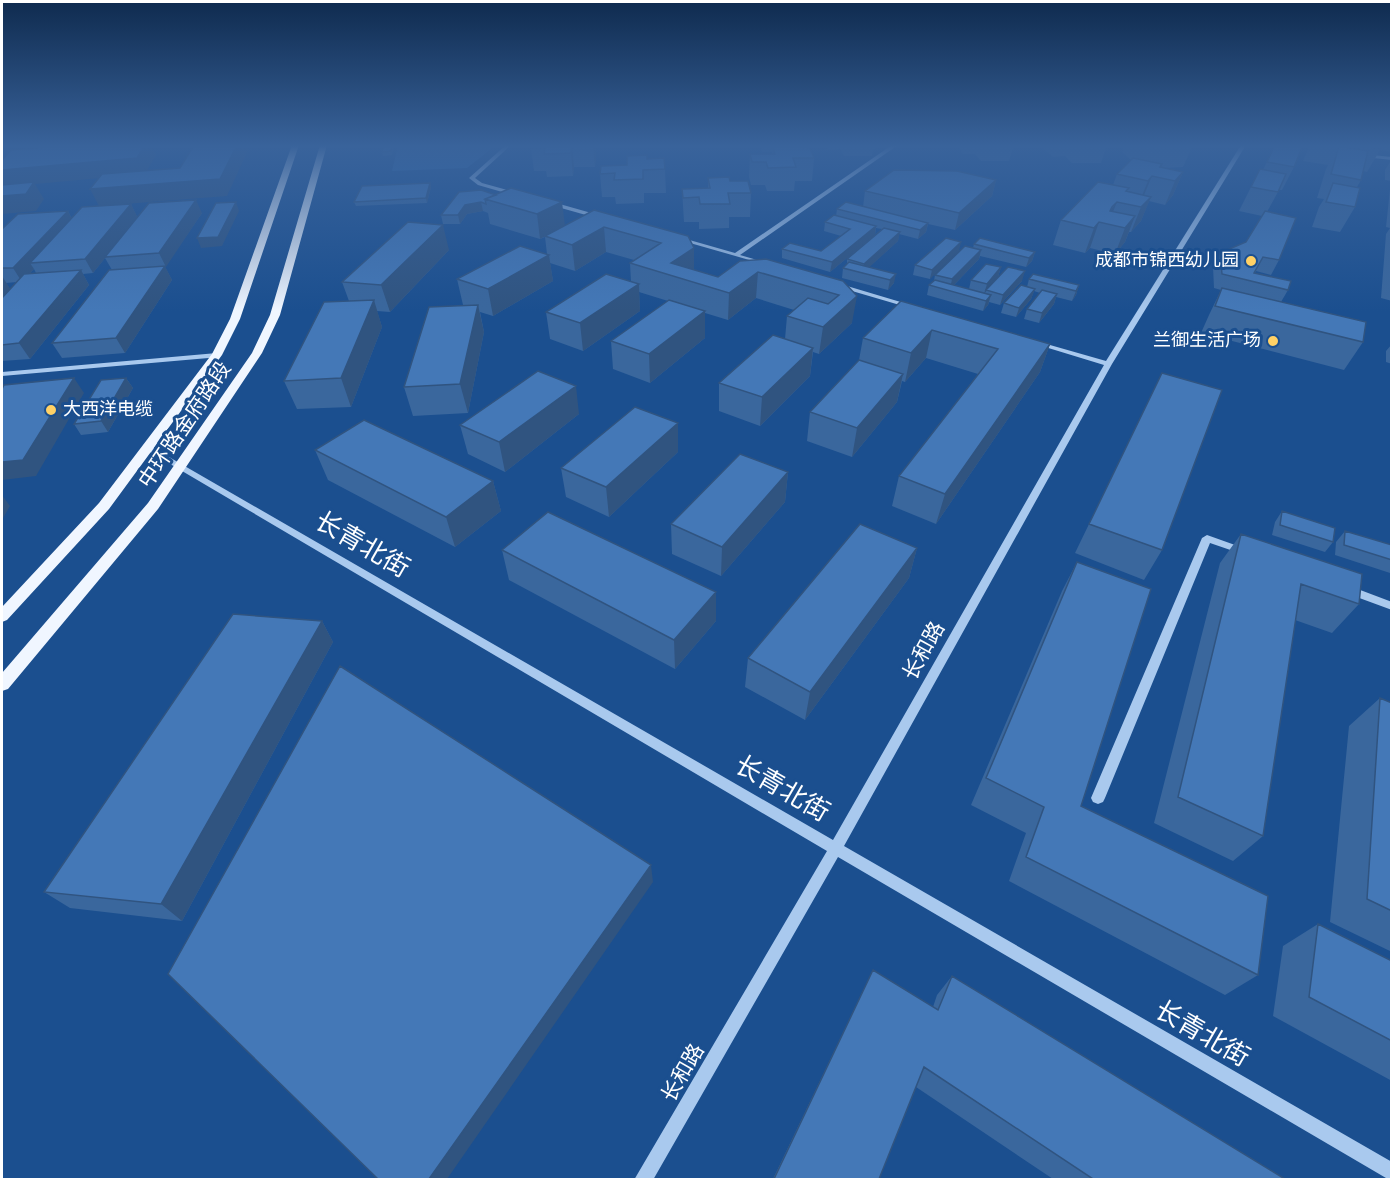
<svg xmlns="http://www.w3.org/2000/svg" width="1393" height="1181" viewBox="0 0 1393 1181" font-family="'Alegreya Sans','Noto Sans SC',sans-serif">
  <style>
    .green { fill: #2e69ad }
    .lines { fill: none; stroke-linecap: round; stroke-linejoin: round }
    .minor { fill: #a9c9ee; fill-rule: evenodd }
    .major { fill: #f0f6ff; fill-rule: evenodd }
    .wall { fill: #3a679d; fill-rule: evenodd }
    .shaded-wall { fill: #305480 }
    .building { fill: #4478b7; stroke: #305480; stroke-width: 1.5 }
    .poi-dot { fill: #ffd166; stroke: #1b4f8f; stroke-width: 2 }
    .labels { text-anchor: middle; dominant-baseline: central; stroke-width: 6; stroke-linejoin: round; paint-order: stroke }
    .far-poi-label { font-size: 18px; fill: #fff; stroke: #1b4f8f; text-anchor: end }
    .street-label { font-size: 21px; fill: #fff; stroke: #1b4f8f }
    .near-street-label { font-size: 26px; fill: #fff; stroke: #1b4f8f }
  </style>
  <rect width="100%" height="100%" fill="#1b4f8f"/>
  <!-- green -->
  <path class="green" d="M398,145H496L467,168L392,171Z"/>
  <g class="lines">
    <!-- minor -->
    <path class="minor" d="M506,145H511L475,178L482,183L518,193L519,194L516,196L478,185L469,178Z
      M892,145H898L740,255L767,263V265L676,239L679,237L735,253Z
      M1241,145H1246L1112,364L844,846L1392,1162V1180L1386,1178L838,857L653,1180H634L827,851L143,448L147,445L150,446L833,840L1104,365L1032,343L1036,341L1106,361Z
      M1362,154L1392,157V160L1364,157Z
      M549,201L602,216L603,217L600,219L547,204V202Z
      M837,283L914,306L915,307L910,308L835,286L834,285Z
      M217,353H220V357L2,376V372Z
      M1207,535L1249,550L1250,552L1245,555L1210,543L1105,798L1103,802L1098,804L1093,802L1091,798L1202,538Z
      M1347,585L1392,602V610L1343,592L1342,589L1343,586Z"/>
    <!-- major -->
    <path class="major" d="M292,145H299L240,319L222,355L109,509L7,620L2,622V607L99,503L212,354L230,319Z
      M320,145H327L280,315L262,353L158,509L8,689L2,691V673L148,503L252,353L270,315Z"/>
  </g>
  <!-- wall -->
  <path class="wall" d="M532,145H595L596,157L595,167H574L573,176L547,177L546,171H534L531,148Z
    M673,145H701V148H673Z
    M760,145H790V146L814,158L812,181H795L794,191H767L765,185H751L749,177L750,154H772V152H762Z
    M825,145H876V149H873L872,156H844L840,149L827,150Z
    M956,145H1014L1009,161H981L975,154H963Z
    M1044,145H1107L1101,163H1072L1065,156L1053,157L1043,148Z
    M1124,145H1193L1183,167L1164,168L1183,172L1173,195L1165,205L1149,201L1141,221L1131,232H1129L1125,242L1115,254L1090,248L1085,253L1053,245L1061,220L1113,185L1117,174L1131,160L1122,152Z
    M1275,145L1294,167L1282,190H1279L1267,212L1279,260L1271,275L1256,271L1255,273L1288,290L1281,302L1363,342L1344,370L1201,333L1209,315L1221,290L1214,288L1213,267L1220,253L1246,242L1262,216L1239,211L1251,187L1263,170Z
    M1310,145H1392V152L1380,150L1367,172L1363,171L1361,180L1357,187L1355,207L1340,232L1312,227L1319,207L1324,199L1317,198L1326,169L1328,165L1303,161Z
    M392,146L393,150L392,155L383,156L382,152Z
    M647,159L665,169L666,193H644V203L616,204L615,197H602L600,174Z
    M1392,159V181L1385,180V170Z
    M708,178L730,181L751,193L750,217H729V228L699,229V222H684L682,189L708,188Z
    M996,180L992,196L955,230L928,224L926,232L918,239L899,234L898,241L869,267L894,283L888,290L842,278L843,268L847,265V259L882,229L876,228L875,235L830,272L782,258V249L821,251L841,236L824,231L825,222L836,216L837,209L863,207L865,191Z
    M430,183L431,187L427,203L356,206L354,202Z
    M1392,187V301L1381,298L1386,234L1390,228L1386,227L1390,189Z
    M481,190L565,226L594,210L688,236L694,270L718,277L740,261L843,281L852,323L819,354L813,352L810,376L760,426L719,411V383L785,339L787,316L794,310L756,298L728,320L705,313V338L650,383L613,369L611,341L668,301L639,292L640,311L583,351L550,339L546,312L631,282L630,263L634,260L606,252L575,271L550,263L553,281L493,316L480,312L484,332L468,413L413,416L404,387L463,305L457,279L547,254L545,237L540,239L490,224L488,213L483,211L467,214L460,224H443L441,215Z
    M131,204L137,217L202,213L165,267L172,280L125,353L62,358L52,343L112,270L105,258L93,273L83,274L89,285L30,359L2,361V229L68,211L72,219ZM34,269L36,273L29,274ZM17,282L10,289L6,283Z
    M946,238L930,279L913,275L915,265Z
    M974,244L1035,252L1032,261L1026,267L980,256L979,259L954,285L969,289L971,280L1001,267L998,277L1022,281L1000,305L989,302L988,305L983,311L927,295L929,285L934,281L935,275L973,248Z
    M449,250L390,312L377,311L382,327L351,407L297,409L284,381L349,301L342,282Z
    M1029,279L1079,285L1076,295L1072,301L1056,297L1054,304L1039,323L1024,319L1027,309L1040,293L1034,291L1031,299L1016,317L1001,313L1004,303L1027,287Z
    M901,301L1050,344L1040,372L936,524L892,506L899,476L978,374L926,358L905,382L902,381L897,402L852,457L807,441L810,412L859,360L863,338Z
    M1392,344V364L1386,362V351Z
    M1162,373V550L1144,580L1075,553Z
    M126,378L133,388L108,432L81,435L74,424Z
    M579,414L505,472L468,454L460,425Z
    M315,450L493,481L501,511L455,547L328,480Z
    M678,452L609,517L566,497L561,468Z
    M788,472L785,502L721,576L672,554L671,524Z
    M1282,511L1333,542L1325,552L1272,535L1275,522Z
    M1345,531L1392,545V572L1390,573L1335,555L1336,542Z
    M1241,534L1359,604L1332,633L1295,620L1263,836L1233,861L1154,823L1220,563Z
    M917,548L909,578L805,720L745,687L748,658Z
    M502,550L716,592V621L675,669L509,580Z
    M1077,562L1081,806L1258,975L1225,995L1009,881L1026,833L971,805L1062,591Z
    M322,621L333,642L182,921L70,908L44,892Z
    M1380,698L1392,703V952L1330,922L1349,726Z
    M1318,924L1392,961V1081L1273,1016L1283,946Z
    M873,970L933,1007L937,995L952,976L1285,1179H1053L916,1087L879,1179H773Z"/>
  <!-- shaded-wall -->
  <path class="shaded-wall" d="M145,145H151L156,155L145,174L35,184L44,199L36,211L2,214V170Z
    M237,145H248L249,148L227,196L99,206L90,189L220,179Z
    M572,145L574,167L573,176L571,153Z
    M593,145H595L596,157L595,167Z
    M1183,172L1173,195L1165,205L1175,181Z
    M1152,176L1142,200L1138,205L1148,181Z
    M996,180L992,196L955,230L959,213Z
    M430,183L431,187L427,203L426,198Z
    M1151,197L1141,221L1131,232L1141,207Z
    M196,200L202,213L166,267L159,253Z
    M236,202L239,211L222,246L201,248L197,238Z
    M481,202L483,211L467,214L460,224L458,215L465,205Z
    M562,202L565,226L540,239L537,214Z
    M1117,202L1108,224L1110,211Z
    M131,204L138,218L93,273L85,259Z
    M68,211L75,225L30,263L34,269L22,282L13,268Z
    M1135,216L1125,242L1115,254L1125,228Z
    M1099,222L1090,248L1085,253L1094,228Z
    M928,223L926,232L918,239L920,230Z
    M443,225L449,250L390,312L381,285Z
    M876,226L875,235L830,272L832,262Z
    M604,227L606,252L575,271L572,245Z
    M900,232L898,241L863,273L864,264Z
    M961,242L959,251L930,279L932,270Z
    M694,248V274L671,263Z
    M981,250L979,259L950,289L952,279Z
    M1035,252L1032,261L1026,267L1029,258Z
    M549,255L553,281L493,316L488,289Z
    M165,266L172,280L125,353L116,338Z
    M1001,267L998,277L984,294L987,284Z
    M81,270L89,285L30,359L19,343Z
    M1025,271L1022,281L1000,305L1003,295Z
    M758,272L756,298L728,320L729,293Z
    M896,274L894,283L888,290L890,280Z
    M2,276L11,290L2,300Z
    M639,284L640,311L583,351L580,323Z
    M1079,285L1076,295L1072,301L1076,291Z
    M1035,289L1031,299L1016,317L1019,308Z
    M1057,294L1054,304L1039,323L1042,313Z
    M991,295L988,305L983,311L986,301Z
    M857,296L852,323L819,354L823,327Z
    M374,300L382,327L351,407L341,378Z
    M478,305L484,332L468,413L460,384Z
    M705,311V338L650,383L649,354Z
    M932,330L926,358L905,382L911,353Z
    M1050,344L1040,372L936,524L945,494Z
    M813,348L810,376L760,426L762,397Z
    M903,374L897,402L852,457L857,428Z
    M74,378L84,393L36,476L2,480V462Z
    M126,378L133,388L108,432L101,421Z
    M576,386L579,414L505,472L499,442Z
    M678,423V452L609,517L606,487Z
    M788,472L785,502L721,576L722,547Z
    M493,481L501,511L455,547L446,517Z
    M2,495L10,506L2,520Z
    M917,548L909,578L805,720L810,692Z
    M716,592V621L675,669L674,640Z
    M322,621L333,642L182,921L161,904Z
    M651,865L653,882L447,1179H429Z"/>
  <!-- building -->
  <path class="building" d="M72,145H145L137,158L2,170V160L11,150Z
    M194,145H237L220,179L90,189L102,174L180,168Z
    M532,145H572L571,153L544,154L545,148H531Z
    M772,145L810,148L814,158H793L796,167L768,168L766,162H752L750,154H775Z
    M1275,145H1303L1294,167L1267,162Z
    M1357,145H1381V149Z
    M384,146H392L391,151L382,152Z
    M1339,146L1368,151L1361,180L1331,174Z
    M647,155V159L664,158L665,169L643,170V179L614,180L615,173L600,174L601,166L627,165V156Z
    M1133,158L1162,164L1160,167L1183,172L1175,181L1152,176L1148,181L1117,174Z
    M1260,169L1286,174L1278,192L1251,187Z
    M894,170L957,171L996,180L959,213L865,191Z
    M729,177L730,181H748L751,193H728L730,204H700L699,197L683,198L682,189L710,188L708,178Z
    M34,182L26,194L2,196V185Z
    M1098,182L1129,188L1126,191L1151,197L1141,207L1117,202L1112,207L1110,211L1135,216L1125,228L1099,222L1094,228L1061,220Z
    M430,183L426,198L354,202L362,186Z
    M1333,183L1360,188L1355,207L1326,202Z
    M511,188L562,202L537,214L485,199Z
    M481,190L496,195L485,199L486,204L481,202L465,205L458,215H441L459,192Z
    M196,200L159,253L105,257L149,203Z
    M236,202L218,237L197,238L216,203Z
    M846,202L928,223L920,230L837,209Z
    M131,204L85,259L30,263L82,207Z
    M594,210L688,236L694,248L671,263L718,277L740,261L766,259L843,281L857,296L823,327L787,316L808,298L828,304L839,295L758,272L729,293L630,263L661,243L604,227L572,245L545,236Z
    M68,211L13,268H2V229L18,214Z
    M1265,211L1296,218L1279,260L1263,257L1254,273L1291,281L1288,290L1222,274L1220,253L1246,242Z
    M834,215L876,226L832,262L782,249L790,243L821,251L850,229L825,222Z
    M408,222L443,225L381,285L342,282Z
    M884,228L900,232L864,264L847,259Z
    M946,238L961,242L932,270L915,265Z
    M980,238L1035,252L1029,258L974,244Z
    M520,246L549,255L488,289L457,279Z
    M965,246L981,250L952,279L935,275Z
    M849,262L896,274L890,280L843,268Z
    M986,264L1001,267L987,284L971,280Z
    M165,266L116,338L52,343L109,270Z
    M1008,267L1025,271L1003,295L986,290Z
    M81,270L19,343L2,345V298L24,274Z
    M606,274L639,284L580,323L546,312Z
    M1033,274L1079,285L1076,291L1029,279Z
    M935,280L991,295L986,301L929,285Z
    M1021,285L1035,289L1019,308L1004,303Z
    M1222,288L1366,322L1363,342L1215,306Z
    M1042,290L1057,294L1042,313L1027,309Z
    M374,300L341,378L284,381L324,302Z
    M669,300L705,311L649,354L611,341Z
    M901,301L1050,344L945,494L899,476L998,349L932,330L911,353L863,338Z
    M478,305L460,384L404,387L429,307Z
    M773,335L813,348L762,397L719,383Z
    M859,360L903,374L857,428L810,412Z
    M538,371L576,386L499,442L460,425Z
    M1162,373L1222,390L1162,550L1089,524Z
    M74,378L23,460L2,462V389L4,385Z
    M126,378L101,421L74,424L101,380Z
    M635,407L678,423L606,487L561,468Z
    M364,420L493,481L446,517L315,450Z
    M740,454L788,472L722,547L671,524Z
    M1282,511L1335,528L1333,542L1280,525Z
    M548,512L716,592L674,640L502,550Z
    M860,524L917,548L810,692L748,658Z
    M1345,531L1392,545V560L1344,545Z
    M1241,534L1362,574L1359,604L1301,584L1263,836L1178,797Z
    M1077,562L1151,589L1081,806L1268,896L1258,975L1026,857L1044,807L986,778Z
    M233,614L322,621L161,904L44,892Z
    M340,666L651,865L429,1179H378L168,974Z
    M1380,698L1392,703V911L1367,899Z
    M1318,924L1392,961V1041L1309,997Z
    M873,970L938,1010L952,976L1285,1179H1093L924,1067L879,1179H774Z"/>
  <!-- sky -->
  <linearGradient id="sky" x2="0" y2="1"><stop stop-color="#0f2b4f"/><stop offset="0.47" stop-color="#39639b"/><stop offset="1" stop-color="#39639b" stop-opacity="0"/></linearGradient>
  <rect width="1393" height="311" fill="url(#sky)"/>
  <!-- markers -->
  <g class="poi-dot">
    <circle cx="1251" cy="261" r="6"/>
    <circle cx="1273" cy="341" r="6"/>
    <circle cx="51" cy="410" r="6"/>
  </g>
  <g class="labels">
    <!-- far-poi labels -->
    <g class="far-poi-label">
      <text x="1239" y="261">成都市锦西幼儿园</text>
      <text x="1261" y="341">兰御生活广场</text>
      <text x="63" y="410" text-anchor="start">大西洋电缆</text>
    </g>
    <!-- street labels -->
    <g class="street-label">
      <text transform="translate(185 425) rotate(-56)">中环路金府路段</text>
      <text transform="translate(924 651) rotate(-61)">长和路</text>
      <text transform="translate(683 1073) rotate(-60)">长和路</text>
    </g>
    <!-- near-street labels -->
    <g class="near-street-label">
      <text transform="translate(362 545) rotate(30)">长青北街</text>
      <text transform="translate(782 789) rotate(30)">长青北街</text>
      <text transform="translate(1202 1034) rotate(30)">长青北街</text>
    </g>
  </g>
  <!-- border -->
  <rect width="1393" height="1181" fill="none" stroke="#ffffff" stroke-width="6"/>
</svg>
